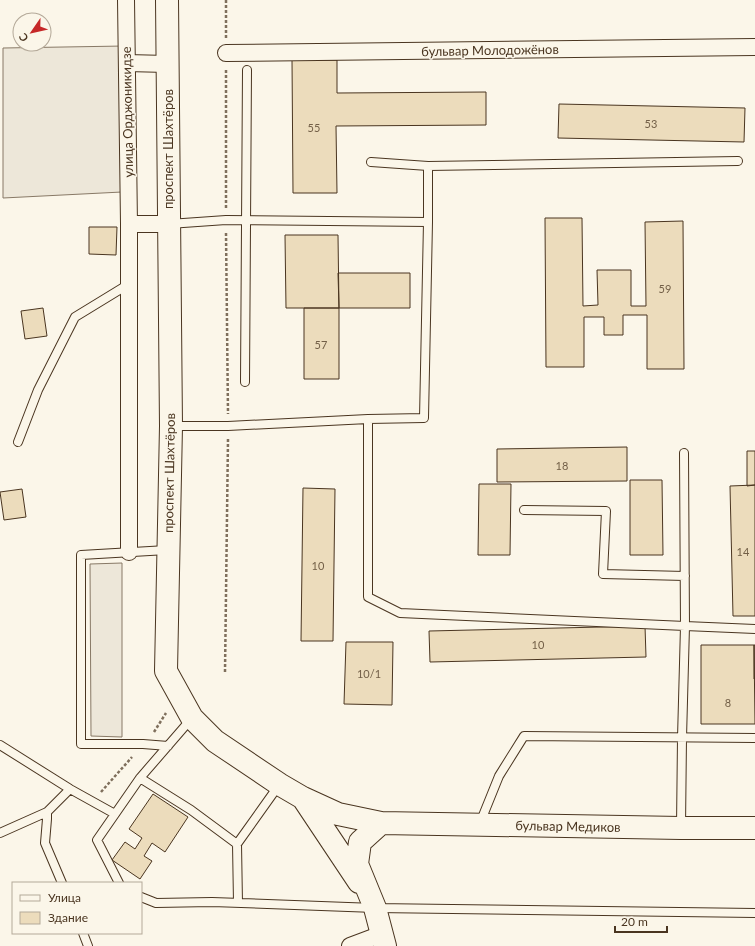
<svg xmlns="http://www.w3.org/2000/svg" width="755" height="946" viewBox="0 0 755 946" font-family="Lato,sans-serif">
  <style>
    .parking { fill: #ede7d9; stroke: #887966 }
    .building { fill: #ecdcbc; stroke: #4a3520 }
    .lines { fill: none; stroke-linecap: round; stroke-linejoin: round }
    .lane-casing { stroke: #4a3520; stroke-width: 10 }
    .street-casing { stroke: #4a3520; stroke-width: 18 }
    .secondary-casing { stroke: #4a3520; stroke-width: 24 }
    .path { stroke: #7f6f5c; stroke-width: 2.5; stroke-dasharray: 3 2; stroke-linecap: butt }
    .lane { stroke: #fbf6e9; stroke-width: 8 }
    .street { stroke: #fbf6e9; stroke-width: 16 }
    .secondary { stroke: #fbf6e9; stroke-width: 22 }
    .labels { text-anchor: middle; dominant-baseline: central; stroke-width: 3; stroke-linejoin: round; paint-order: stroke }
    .number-label { font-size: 11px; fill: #725f47 }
    .street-label { font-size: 13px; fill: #4a3520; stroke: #fbf6e9 }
  </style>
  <rect width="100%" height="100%" fill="#fbf6e9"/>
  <!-- parking -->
  <path class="parking" d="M124,46L122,192L3,198V48Z
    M122,563V737L91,736L90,564Z"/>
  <!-- building -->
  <path class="building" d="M292,60H337V93L486,92V125L336,126L337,193H293Z
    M559,104L745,108L744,142L558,138Z
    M545,218H582L583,306L598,305L597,270H631V306H646L645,222L683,221L684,369H647V315H623V335H604V317H584V367H546Z
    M89,227H117L116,255L89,254Z
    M285,235H338L339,308H286Z
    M338,273H410V308H339V379H304V308H339Z
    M43,308L47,336L25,339L21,311Z
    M627,447V481L497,482V449Z
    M747,451H755V485L747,486Z
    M630,480H662L663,555H630Z
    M479,484H511L510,555H478Z
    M755,485V616H733L730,486Z
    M303,488L335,489L333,641H301Z
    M22,489L26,517L4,520L0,492Z
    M645,626L646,657L430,662L429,631Z
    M346,642H393L392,705L344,704Z
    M701,645H754L755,724H701Z
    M754,645H755V679H754Z
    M153,794L188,817L165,852L152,843L144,856L152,861L140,879L112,860L125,842L135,849L142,838L129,829Z"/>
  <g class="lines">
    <!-- lane casing -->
    <g class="lane-casing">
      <path id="lane" d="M371,162L428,166V222L424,418L368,419V597L400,613L685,626L682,738L681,827
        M428,166L738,161
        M169,224L226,220L428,222
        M245,382L247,70
        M171,426H228L368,419
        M18,442L38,390L75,317L129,284
        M684,453L685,626L755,629
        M524,510L606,511L603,574L685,576
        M167,550L81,555V744H143L168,746
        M0,745L70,789L115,814
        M140,778L191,810L237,844
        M480,823L499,776L524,736L755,738
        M0,833L47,812
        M62,883L45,843L47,819V812L70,789
        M119,883L97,840L140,778L192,718
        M141,897L156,903L212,902L375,908L755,913
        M238,903L237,844L279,785
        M83,933L88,946"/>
    </g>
    <!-- street casing -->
    <g class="street-casing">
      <path id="street" d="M126,0L129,224V552
        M226,53L755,47
        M127,63L167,64
        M129,224H169
        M350,946L382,934"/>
    </g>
    <!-- secondary casing -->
    <g class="secondary-casing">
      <path id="secondary" d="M167,0L171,426L166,671L192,718L215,741L279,784L303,798L338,814L381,823L681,828H755
        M303,798L359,882
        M381,823L360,842L357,864L375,908L385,946"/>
    </g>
    <!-- path -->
    <path class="path" d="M226,0V38
      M226,208V69
      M226,233L228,414
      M225,672L228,439
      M154,732L166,713
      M101,792L132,757"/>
    <!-- lane -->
    <use href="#lane" class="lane"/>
    <!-- street -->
    <use href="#street" class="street"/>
    <!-- secondary -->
    <use href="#secondary" class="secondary"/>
  </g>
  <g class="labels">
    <!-- number labels -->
    <g class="number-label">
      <text x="651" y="123">53</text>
      <text x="314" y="127">55</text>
      <text x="665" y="288">59</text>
      <text x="321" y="344">57</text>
      <text x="562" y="465">18</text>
      <text x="743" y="551">14</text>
      <text x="318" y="565">10</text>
      <text x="538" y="644">10</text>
      <text x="369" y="673">10/1</text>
      <text x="728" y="702">8</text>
    </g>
    <!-- street labels -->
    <g class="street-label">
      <text transform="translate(490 50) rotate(-1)">бульвар Молодожёнов</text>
      <text transform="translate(127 112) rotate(-91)">улица Орджоникидзе</text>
      <text transform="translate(168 149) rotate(-90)">проспект Шахтёров</text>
      <text transform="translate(169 473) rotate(-89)">проспект Шахтёров</text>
      <text transform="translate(568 826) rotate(1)">бульвар Медиков</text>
    </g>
  </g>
  <!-- legend -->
  <rect x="12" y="882" width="130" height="52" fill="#fbf6e9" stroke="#b4a999"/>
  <rect x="20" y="895" width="20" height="6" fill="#fbf6e9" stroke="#b4a999"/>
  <text x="48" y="902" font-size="12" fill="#4a3520">Улица</text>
  <rect x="20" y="912" width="20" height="12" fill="#ecdcbc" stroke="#b4a999"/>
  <text x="48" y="922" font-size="12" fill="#4a3520">Здание</text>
  <!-- north arrow -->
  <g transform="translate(32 32) rotate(236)"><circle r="19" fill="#fbf6e9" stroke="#b4a999"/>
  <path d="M0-3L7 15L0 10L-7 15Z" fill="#c62828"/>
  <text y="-6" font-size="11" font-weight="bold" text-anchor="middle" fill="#4a3520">С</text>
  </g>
  <!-- scale -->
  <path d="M615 926v6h52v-6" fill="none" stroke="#4a3520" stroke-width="2"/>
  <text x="621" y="926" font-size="12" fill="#4a3520" stroke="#fbf6e9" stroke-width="3" paint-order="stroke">20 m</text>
</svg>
